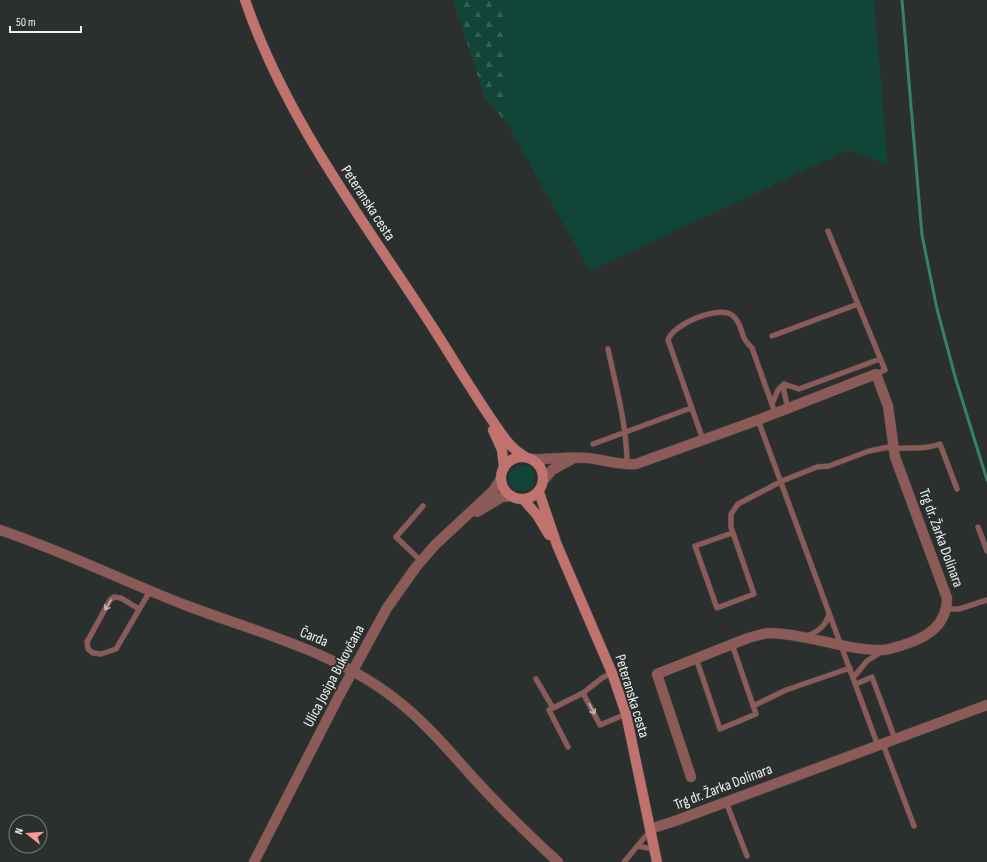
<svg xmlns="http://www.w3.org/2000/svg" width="987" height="862" viewBox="0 0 987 862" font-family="'Sofia Sans Condensed',sans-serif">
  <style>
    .green { fill: #114537 }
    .forest { fill: url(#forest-firs) }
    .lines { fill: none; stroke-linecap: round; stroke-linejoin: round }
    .stream { stroke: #33826a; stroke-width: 3 }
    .service-casing { stroke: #464b49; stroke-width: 6 }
    .minor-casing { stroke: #464b49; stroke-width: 11 }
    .secondary-casing { stroke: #464b49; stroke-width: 11 }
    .service { stroke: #8c5b58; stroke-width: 5 }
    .minor { stroke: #8c5b58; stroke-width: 10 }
    .secondary { stroke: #c0726e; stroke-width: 10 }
    .oneway { stroke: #c6b4b2 }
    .labels { text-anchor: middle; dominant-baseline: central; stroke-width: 4; stroke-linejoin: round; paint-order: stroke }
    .street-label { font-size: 15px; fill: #ecefee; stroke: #2b302e }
  </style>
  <defs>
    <pattern id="forest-firs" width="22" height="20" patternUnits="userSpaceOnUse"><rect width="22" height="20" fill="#114537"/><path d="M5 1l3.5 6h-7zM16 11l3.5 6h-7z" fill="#346054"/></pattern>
  </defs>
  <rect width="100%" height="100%" fill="#2b302e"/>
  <!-- green -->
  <path class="green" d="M502,0H874L888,165L848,150L590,271L506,122Z
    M509 478a13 13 0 1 1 26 0a13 13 0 1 1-26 0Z"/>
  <!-- forest -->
  <path class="forest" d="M453,0H502L506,122L485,98Z"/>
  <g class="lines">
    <!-- stream -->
    <path class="stream" d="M902,0L922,235L937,309L956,380L987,480"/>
    <!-- service casing -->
    <g class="service-casing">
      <path id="service" d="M828,231L885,370L876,374
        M772,336L858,304
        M608,349C616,387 627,425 627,465
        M784,384L799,389L880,359
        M784,384V392L788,408
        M772,404L778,390L784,384
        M758,420L878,746
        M703,440L668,340C673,324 720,304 733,316C740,321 741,331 744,338C746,342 749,345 752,348L775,413
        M593,444L691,408
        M894,449C913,446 920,451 940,444L957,489
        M978,527L987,551
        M732,533L695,546L717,608L754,594L731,527V514L738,504L782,481L817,467L829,466L869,451L894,446
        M421,561L396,537L423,506
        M139,609L121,598L114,597L110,600L87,642L88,649L93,653L101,654L116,649L150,591
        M946,609H959L987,600
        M807,636C818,632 826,626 829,614
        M696,658L720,729L756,714L732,644
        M612,673L602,678L583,693L600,725L626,714
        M853,678L867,661L881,652
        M536,679L553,708L583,693
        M856,684L872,677L895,739
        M753,706L786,690L850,668
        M553,708L549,710L568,747
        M883,744L914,826
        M726,802L747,856
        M637,846L654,849
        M624,862L650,831"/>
    </g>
    <!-- minor casing -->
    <g class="minor-casing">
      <path id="minor" d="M532,459C550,460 568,456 586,458C604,459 618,466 636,464L758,420L876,374L888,406L895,457L947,598C947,626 926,638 903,645C896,647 889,650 882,650C843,650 805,633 767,633L748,638L657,674L691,777
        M543,481L552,470L572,459
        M477,512L502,497L511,496
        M0,530C63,551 123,581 185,605C259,633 342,653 404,706C432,729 455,758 480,785C505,812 531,837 558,862
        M650,829L675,821L987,705
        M254,862L339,696L387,608L416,567L435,545L494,490L501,478"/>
    </g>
    <!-- secondary casing -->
    <g class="secondary-casing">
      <path id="secondary" d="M245,0C287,123 368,226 437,334C456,364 474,394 494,423C503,436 510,448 524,456
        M493,430L502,450L504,468
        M501 478a21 21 0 1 1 42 0a21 21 0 1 1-42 0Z
        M539,492L557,545L612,673L626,714L657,862
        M523,499L537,515L549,535"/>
    </g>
    <!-- service -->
    <use href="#service" class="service"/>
    <!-- minor -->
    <use href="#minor" class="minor"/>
    <!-- secondary -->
    <use href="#secondary" class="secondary"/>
  </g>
  <!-- one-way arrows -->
  <defs><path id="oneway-shaft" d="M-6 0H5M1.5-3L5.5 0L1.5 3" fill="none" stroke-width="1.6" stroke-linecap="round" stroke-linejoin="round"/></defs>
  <g class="oneway">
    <use href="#oneway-shaft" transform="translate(108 605) rotate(122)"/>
    <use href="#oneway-shaft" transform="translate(592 709) rotate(62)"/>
  </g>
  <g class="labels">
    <!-- street labels -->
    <g class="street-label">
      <text transform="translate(368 203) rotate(57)">Peteranska cesta</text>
      <text transform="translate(941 538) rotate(70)">Trg dr. Žarka Dolinara</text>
      <text transform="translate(314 637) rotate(22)">Čarda</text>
      <text transform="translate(334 676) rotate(-62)">Ulica Josipa Bukovčana</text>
      <text transform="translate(632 696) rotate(73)">Peteranska cesta</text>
      <text transform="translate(723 787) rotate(-21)">Trg dr. Žarka Dolinara</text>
    </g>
  </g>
  <!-- north arrow -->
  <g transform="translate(28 834) rotate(287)"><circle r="19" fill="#2b302e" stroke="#787c7b"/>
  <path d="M0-3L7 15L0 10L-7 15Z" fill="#f59c96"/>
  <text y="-6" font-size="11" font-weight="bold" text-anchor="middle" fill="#ecefee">N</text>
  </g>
  <!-- scale -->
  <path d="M10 26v6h71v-6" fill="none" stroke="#ecefee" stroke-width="2"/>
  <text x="16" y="26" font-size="12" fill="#ecefee" stroke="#2b302e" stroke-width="3" paint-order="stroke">50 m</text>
</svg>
